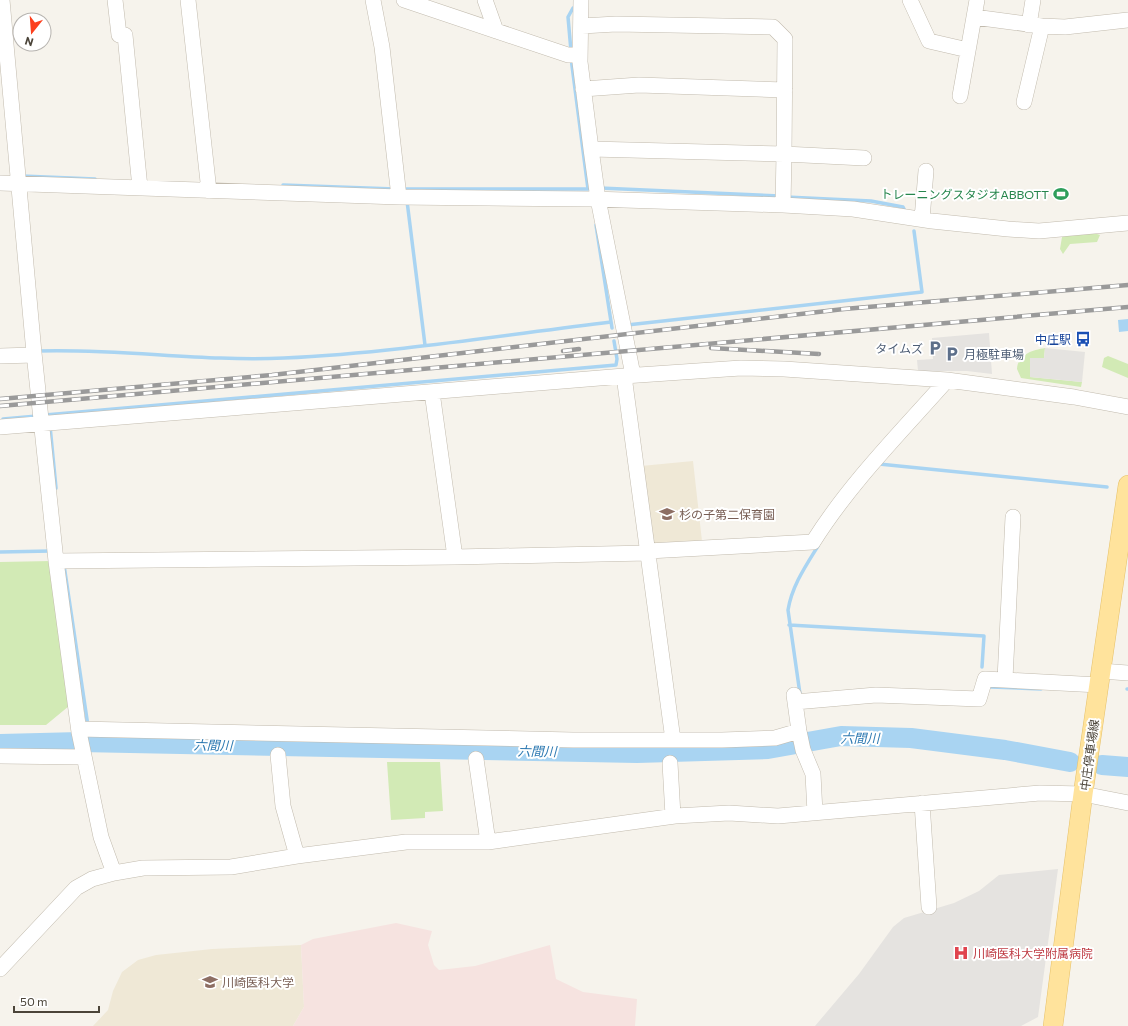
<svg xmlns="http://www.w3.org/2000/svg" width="1128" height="1026" viewBox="0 0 1128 1026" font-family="Commissioner,'Noto Sans JP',sans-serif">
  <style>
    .education { fill: #efe8d6 }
    .medical { fill: #f6e3e0 }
    .green { fill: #d2eab5 }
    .parking { fill: #e5e3e0 }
    .water { fill: #a9d4f2 }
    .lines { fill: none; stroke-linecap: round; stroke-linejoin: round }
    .stream { stroke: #a9d4f2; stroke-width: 3.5 }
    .river { stroke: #a9d4f2; stroke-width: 20 }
    .minor-casing { stroke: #c2bbae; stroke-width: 16 }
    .major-casing { stroke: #e6c16a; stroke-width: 20 }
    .minor { stroke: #fff; stroke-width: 15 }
    .major { stroke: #ffe39c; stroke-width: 19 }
    .rail-casing { stroke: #9a9a9a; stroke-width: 4.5 }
    .rail { stroke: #fff; stroke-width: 3; stroke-dasharray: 9; stroke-linecap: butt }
    .labels { text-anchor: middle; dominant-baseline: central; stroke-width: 4; stroke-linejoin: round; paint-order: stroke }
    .leisure-label { font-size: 12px; fill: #27864d; stroke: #fff; text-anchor: end }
    .transit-label { font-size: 12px; fill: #164399; stroke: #fff; text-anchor: end }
    .service-label { font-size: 12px; fill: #4e5e75; stroke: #fff; text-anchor: end }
    .education-label { font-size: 12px; fill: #785e54; stroke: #fff; text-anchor: start }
    .street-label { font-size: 12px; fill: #4b4439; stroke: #fff }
    .health-label { font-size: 12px; fill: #be3a42; stroke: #fff; text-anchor: start }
    .water-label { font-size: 13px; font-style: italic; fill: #2e7ab2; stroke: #fff }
  </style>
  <rect width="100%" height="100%" fill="#f6f3ec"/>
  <!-- education -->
  <path class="education" d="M693,461L702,541L651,545L641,466Z
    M301,945L304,1007L293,1026H93L108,1010L113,991L122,972L138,960L156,955L212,949Z"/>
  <!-- medical -->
  <path class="medical" d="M396,923L432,931L428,945L434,965L439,970L475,966L550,945L556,979L583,992L637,999L635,1026H293L304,1007L301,945L313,939Z"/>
  <!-- green -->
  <path class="green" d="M1094,233L1100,235L1097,242L1070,244L1063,254L1060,249L1062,237L1066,235Z
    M1045,348L1044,358L1030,377L1082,382L1081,387L1021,378L1017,369C1018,354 1033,350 1045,348Z
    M1108,356L1128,364V378L1102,367L1104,358Z
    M51,561L69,706L46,725H0V562Z
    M387,762H440L443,811L425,812V818L391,820Z"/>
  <!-- parking -->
  <path class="parking" d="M989,333L992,374L967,371H918L917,360L933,359L932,338Z
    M1045,348L1085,352L1082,382L1030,377V358H1044Z
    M1058,869L1038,1017L1021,1026H815L859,974L893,927L904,918L954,903L979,891L999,875Z"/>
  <!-- water -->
  <path class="water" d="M1128,319V331L1119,332L1118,320Z"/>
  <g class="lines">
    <!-- stream -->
    <path class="stream" d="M571,51L568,17L573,8
      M22,176L95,179
      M283,185L395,189
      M600,188L780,196
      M401,189H588L571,58
      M786,197L871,201L903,207L904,209
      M407,201L425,345
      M596,225L612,328
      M627,325L922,292L914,231
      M37,351C120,348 202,362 284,358C393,353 503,335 611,322
      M45,415L616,365L617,359L614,341
      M3,419L37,416
      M50,426L56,488
      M879,464L1107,487
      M0,552L51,551
      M64,565L88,726
      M789,625L984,636L982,667
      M991,687L1041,689
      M1127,689H1128
      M800,694L788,610C792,586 805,567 818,546
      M89,734L91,742
      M668,744L669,752"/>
    <!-- river -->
    <path class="river" d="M0,744L80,742L637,753L768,749L841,736L911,738L1005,750L1070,762
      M1102,765L1128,767"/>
    <!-- minor casing -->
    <g class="minor-casing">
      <path id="minor" d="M2,0L34,353L56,561L79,732L101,837L114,873
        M115,0L119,35H125L140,188
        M188,0L209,191
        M373,0L382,47L399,197
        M404,0L568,55H579
        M485,0L496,31
        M581,0L580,62L591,149L598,199L633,375
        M910,0L929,41L968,50
        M974,17L1042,26L1065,27L1128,20
        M1029,25L1033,0
        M582,26L616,24L773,27L785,39L784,154L591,149
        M583,89L639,85L785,90
        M960,96L977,0
        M1024,102L1042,26
        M0,183L399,197L592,199L783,205L853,209L932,221L1008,229L1039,231L1128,223
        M783,205L784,154L864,158
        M922,219L926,171
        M0,356L34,355
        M624,376L673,740
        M432,392L455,557
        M0,427L624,376L741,368L784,369L947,380L1074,397L1128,407
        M648,551L813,542C850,483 901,432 947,380
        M56,561L455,557L648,553
        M1101,671L1128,673
        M1005,679L1013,517
        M794,695L799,731L803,750L813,774L815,813
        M795,702L876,695L979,699L985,679L1099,685
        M79,729L573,740H722L775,738L799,731
        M278,755L283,806L297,856
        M0,756L84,757
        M476,759L488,842
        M670,763L673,816
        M922,803L929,907
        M0,969L76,888L92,879L114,873L143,868L231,867L297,856L406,842H488L675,816L729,813L778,816L1040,793L1083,794L1128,803"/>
    </g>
    <!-- major casing -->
    <g class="major-casing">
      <path id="major" d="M1053,1026L1083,794L1128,485"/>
    </g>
    <!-- minor -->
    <use href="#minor" class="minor"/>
    <!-- major -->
    <use href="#major" class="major"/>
    <!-- rail casing -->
    <g class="rail-casing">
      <path id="rail" d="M711,348L819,354
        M563,351L579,349
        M0,399L272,375L844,309L1128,285
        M0,406L1128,307"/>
    </g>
    <!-- rail -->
    <use href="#rail" class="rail"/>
  </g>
  <!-- icons -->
  <defs>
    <g id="stadium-bare" transform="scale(1.2)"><path d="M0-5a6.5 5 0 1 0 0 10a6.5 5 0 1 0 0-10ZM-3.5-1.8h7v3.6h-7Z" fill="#2e9e5b" stroke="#fff" stroke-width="2.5" paint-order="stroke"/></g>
    <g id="bus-bare" transform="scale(1.2)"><path d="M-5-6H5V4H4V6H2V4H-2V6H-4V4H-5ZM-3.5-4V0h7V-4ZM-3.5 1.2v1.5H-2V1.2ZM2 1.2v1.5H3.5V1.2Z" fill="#1a4fb4" stroke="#fff" stroke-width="2.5" paint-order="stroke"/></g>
    <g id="parking-bare" transform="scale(1.2)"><path d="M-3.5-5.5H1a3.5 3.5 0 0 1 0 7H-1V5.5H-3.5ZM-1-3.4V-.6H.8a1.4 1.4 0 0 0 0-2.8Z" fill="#5c6f8a" stroke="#fff" stroke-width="2.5" paint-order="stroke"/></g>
    <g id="school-bare" transform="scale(1.2)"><path d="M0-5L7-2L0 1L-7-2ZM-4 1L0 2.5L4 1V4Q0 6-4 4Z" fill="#8d6e63" stroke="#fff" stroke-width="2.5" paint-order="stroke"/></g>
    <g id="hospital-bare" transform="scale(1.2)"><path d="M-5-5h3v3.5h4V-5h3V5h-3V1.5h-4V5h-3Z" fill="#e0444e" stroke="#fff" stroke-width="2.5" paint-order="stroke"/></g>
    <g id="university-bare" transform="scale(1.2)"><path d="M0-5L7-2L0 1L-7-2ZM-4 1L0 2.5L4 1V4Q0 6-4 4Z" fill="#8d6e63" stroke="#fff" stroke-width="2.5" paint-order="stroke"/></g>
  </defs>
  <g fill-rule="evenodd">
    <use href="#stadium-bare" x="1061" y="194"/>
    <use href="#bus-bare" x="1083" y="339"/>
    <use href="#parking-bare" x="935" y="348"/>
    <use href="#parking-bare" x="952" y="354"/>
    <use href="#school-bare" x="667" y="514"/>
    <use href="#hospital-bare" x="961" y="953"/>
    <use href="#university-bare" x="210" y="982"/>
  </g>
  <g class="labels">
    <!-- leisure labels -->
    <g class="leisure-label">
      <text x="1049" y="194">トレーニングスタジオABBOTT</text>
    </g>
    <!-- transit labels -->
    <g class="transit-label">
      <text x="1071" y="339">中庄駅</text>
    </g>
    <!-- service labels -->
    <g class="service-label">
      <text x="923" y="348">タイムズ</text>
      <text x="964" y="354" text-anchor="start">月極駐車場</text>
    </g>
    <!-- education labels -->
    <g class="education-label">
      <text x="679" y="514">杉の子第二保育園</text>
      <text x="222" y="982">川崎医科大学</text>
    </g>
    <!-- street labels -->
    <g class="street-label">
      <text transform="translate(1089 755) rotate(-82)">中庄停車場線</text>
    </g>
    <!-- health labels -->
    <g class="health-label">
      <text x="973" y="953">川崎医科大学附属病院</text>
    </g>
    <!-- water labels -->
    <g class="water-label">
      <text x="860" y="738">六間川</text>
      <text transform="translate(213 745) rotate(1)">六間川</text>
      <text transform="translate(537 751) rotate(1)">六間川</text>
    </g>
  </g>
  <!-- north arrow -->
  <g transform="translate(32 32) rotate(197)"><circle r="19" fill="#ffffff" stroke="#b7b4b0"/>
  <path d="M0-3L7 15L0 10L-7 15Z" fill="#fc3f1d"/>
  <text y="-6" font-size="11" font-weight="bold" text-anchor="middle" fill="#4b4439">N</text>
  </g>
  <!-- scale -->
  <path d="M14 1006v6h85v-6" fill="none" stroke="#4b4439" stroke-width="2"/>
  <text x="20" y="1006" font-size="12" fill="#4b4439" stroke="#ffffff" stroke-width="3" paint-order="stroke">50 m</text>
</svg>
